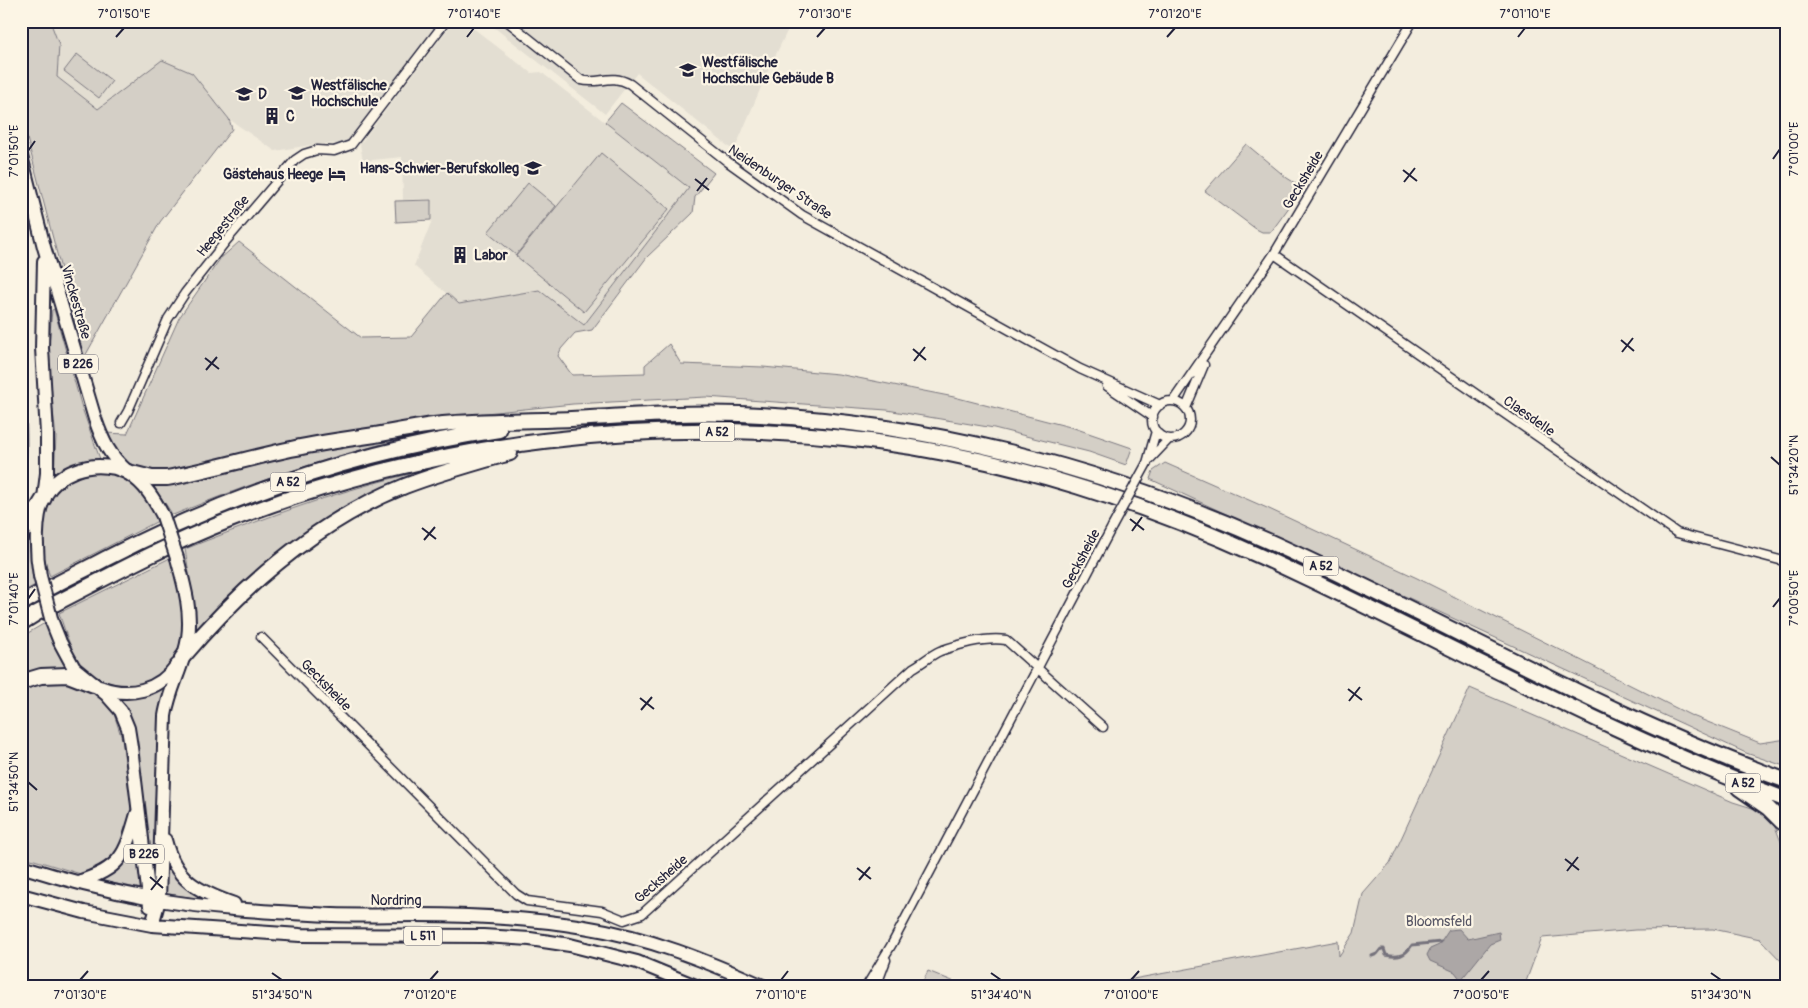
<svg xmlns="http://www.w3.org/2000/svg" width="1808" height="1008" viewBox="0 0 1808 1008" font-family="Pangolin,sans-serif">
  <style>
    .built { fill: #e3ded2 }
    .green { fill: #d4cfc6; stroke: #7b7880 }
    .water { fill: #aca7a6; stroke: #75727b }
    .lines { fill: none; stroke-linecap: round; stroke-linejoin: round }
    .stream { stroke: #75727b; stroke-width: 3 }
    .street-casing { stroke: #22223b; stroke-width: 11 }
    .primary-casing { stroke: #22223b; stroke-width: 16 }
    .highway-casing { stroke: #22223b; stroke-width: 18 }
    .street { stroke: #fcf5e5; stroke-width: 8 }
    .primary { stroke: #fcf5e5; stroke-width: 12 }
    .highway { stroke: #fcf5e5; stroke-width: 14 }
    .street-bridge-casing { stroke: #22223b; stroke-width: 11; stroke-linecap: butt }
    .primary-bridge-casing { stroke: #22223b; stroke-width: 16; stroke-linecap: butt }
    .street-bridge { stroke: #fcf5e5; stroke-width: 8 }
    .primary-bridge { stroke: #fcf5e5; stroke-width: 12 }
    .ticks { fill: none; stroke: #22223b; stroke-width: 2 }
    .labels { text-anchor: middle; dominant-baseline: central; stroke-width: 4.5; stroke-linejoin: round; paint-order: stroke }
    .shield { fill: #fcf5e5; stroke: #63616e; stroke-width: 1 }
    .shield-label { font-size: 12px; font-weight: bold; fill: #22223b }
    .poi-label { font-size: 14px; font-weight: bold; fill: #22223b; stroke: #fcf5e5; text-anchor: start }
    .street-label { font-size: 14px; fill: #22223b; stroke: #fcf5e5 }
    .park-label { font-size: 14px; fill: #575665; stroke: #fcf5e5 }
    .neatline { fill: none; stroke: #22223b; stroke-width: 2 }
    .ticks-label { font-size: 12px; text-anchor: middle; fill: #22223b }
  </style>
  <rect width="100%" height="100%" fill="#f3edde"/>
  <filter id="ink" filterUnits="userSpaceOnUse"><feTurbulence type="fractalNoise" baseFrequency=".02" numOctaves="2"/><feDisplacementMap in="SourceGraphic" scale="10" xChannelSelector="R" yChannelSelector="G"/><feConvolveMatrix kernelMatrix="1 2 1 2 8 2 1 2 1" color-interpolation-filters="sRGB"/></filter>
  <g filter="url(#ink)">
    <!-- built -->
    <path class="built" d="M50,21H441L351,139L343,144H317L275,151L229,119L192,73L98,109L57,77L59,45Z
      M454,21H464L531,73L541,72L689,188L584,325L539,290L459,304L414,266L432,220L431,199L403,200L402,157L363,161L360,144Z
      M486,21H792L767,73L734,151L637,73L605,114Z"/>
    <!-- green -->
    <path class="green" d="M21,21H50L59,45L57,77L98,109L162,60L192,73L229,119L232,129L160,222L84,358L21,115Z
      M77,54L112,81L99,98L64,71Z
      M621,103L714,173L695,197L693,213L647,257L592,330L575,333L561,349L558,356L572,375L645,373V365L669,344L681,364L763,367L838,374L954,397L1074,428L1132,448L1126,465L1089,452L994,428L887,410L706,397L573,404L408,421L262,450L173,472L155,473L137,470L121,460L105,433L127,434L179,318L220,259L239,242L361,338L411,337L447,293L459,304L539,290L584,325L689,188L605,122Z
      M1246,144L1287,178L1303,188L1271,232H1262L1256,229L1205,191Z
      M601,153L669,209L584,312L516,256Z
      M528,183L556,206L516,255L488,232Z
      M431,200V220L396,222L395,201Z
      M21,217L26,239C26,289 24,339 25,389C26,426 31,454 21,492Z
      M54,309L82,408L100,459C82,460 67,465 54,477L56,437L50,384L49,344L52,310Z
      M441,430C348,450 261,479 173,515L152,484L286,455Z
      M1165,463L1267,508L1417,578L1690,715L1760,743L1787,739V767L1746,753L1150,479L1153,471Z
      M438,469L369,498L194,639L195,610L185,549C246,525 307,502 371,484C393,478 415,472 438,469Z
      M100,472C117,474 135,480 146,495C151,502 154,513 158,521L50,576C32,529 43,477 100,472Z
      M28,534L35,585L21,593V543Z
      M170,558C178,584 189,614 181,641C173,674 144,692 111,683C101,680 92,677 85,669C71,654 66,633 59,613Z
      M45,623L61,656L72,671C53,668 39,669 21,675V637Z
      M42,681H65L94,690L113,711L122,739L131,807L129,832L113,862L84,875L21,856V687Z
      M165,687L159,717L154,891L140,762L134,734L117,698C135,699 150,697 165,687Z
      M1470,688L1733,802L1765,812L1768,815L1776,829L1787,857V972L1783,963L1760,939L1713,929L1635,930L1542,938L1524,987H1090L1338,941L1339,956L1354,933L1363,894L1390,863Z
      M136,836L142,889L102,881V878Z
      M165,852L202,896L201,899L163,893Z
      M928,971L967,987H920Z"/>
    <!-- water -->
    <path class="water" d="M1459,929L1468,939L1499,932L1500,940L1490,944L1461,980L1455,972L1430,961L1427,955L1430,949L1439,945L1449,930Z"/>
    <g class="lines">
      <!-- stream -->
      <path class="stream" d="M1772,28L1787,29
        M1372,956L1377,954L1381,949H1384L1386,955C1398,958 1405,956 1412,945L1441,942
        M1458,987L1460,979"/>
      <!-- street casing -->
      <g class="street-casing">
        <path id="street" d="M507,21L581,80C600,85 610,73 630,84L728,162L802,215L1080,369L1160,405
          M1274,254L1677,533L1787,562
          M1107,386L1153,417
          M1173,401L1274,254L1413,21
          M1152 420a19 19 0 1 1 38 0a19 19 0 1 1-38 0Z
          M1186,408L1204,365
          M121,423L128,411L168,319L185,293L226,241L295,160L304,154L317,150L334,151L351,145L446,21
          M1150,459L1169,439
          M1147,463L1156,431
          M261,637L516,894L527,901L602,911L624,920L642,914L913,668C922,663 931,655 940,651C960,644 985,637 1006,640L1103,727
          M866,987L892,944L1112,527
          M876,987L886,960"/>
      </g>
      <!-- primary casing -->
      <g class="primary-casing">
        <path id="primary" d="M21,156L44,247L95,419C103,442 109,455 128,472
          M44,498L47,473V434L42,348L44,261
          M40,576C36,554 34,516 45,496C59,471 89,462 115,468C120,470 125,471 129,474C145,484 154,499 163,516
          M52,622L60,642L74,668L106,694L121,711L128,728L131,747L150,906
          M100,687C129,698 159,691 177,665
          M165,840C175,880 197,891 234,904
          M21,866C62,879 104,890 147,898C208,909 271,912 333,915C361,916 389,915 417,915C473,915 529,918 584,927C648,937 707,961 765,987
          M78,882C121,868 125,856 137,814
          M21,895L84,912L152,925L300,935L483,936L530,939L570,945L637,962L698,987
          M152,925L159,900L165,716C169,689 184,665 188,638C192,611 184,584 177,558"/>
      </g>
      <!-- highway casing -->
      <g class="highway-casing">
        <path id="highway" d="M128,472L152,478H167C209,470 249,458 291,449C319,443 347,439 375,435C398,431 420,426 443,424C485,420 528,421 571,419C627,416 684,412 741,414C927,422 1099,466 1268,541C1442,619 1607,717 1787,781
          M21,535L44,498
          M21,604C48,587 77,574 105,559C228,496 362,450 499,430
          M21,623L37,613C100,581 163,546 230,520C433,441 654,414 870,441C1005,458 1139,501 1262,557C1437,637 1606,733 1787,800
          M182,658C242,587 317,521 405,486C439,473 475,463 510,453
          M21,682L41,676L68,675L94,685
          M1739,788L1768,808L1782,822"/>
      </g>
      <!-- street -->
      <use href="#street" class="street"/>
      <!-- primary -->
      <use href="#primary" class="primary"/>
      <!-- highway -->
      <use href="#highway" class="highway"/>
      <!-- street-bridge casing -->
      <g class="street-bridge-casing">
        <path id="street-bridge" d="M1112,527L1147,463"/>
      </g>
      <!-- primary-bridge casing -->
      <g class="primary-bridge-casing">
        <path id="primary-bridge" d="M163,516L177,558
          M40,576L52,622"/>
      </g>
      <!-- street-bridge -->
      <use href="#street-bridge" class="street-bridge"/>
      <!-- primary-bridge -->
      <use href="#primary-bridge" class="primary-bridge"/>
    </g>
  </g>
  <!-- ticks -->
  <path class="ticks" d="M116,37L124,28M467,37L474,28M817,37L825,28M1167,37L1175,28M1518,37L1525,28M28,151L35,141M1773,159L1780,149M1403,170L1417,181M695,179L709,190M1404,182L1415,168M697,191L707,178M1621,340L1634,351M913,349L926,360M1622,352L1633,338M205,358L219,369M914,361L925,347M206,370L217,357M1771,457L1780,465M1130,519L1144,530M422,528L436,539M1132,531L1142,517M424,540L435,527M28,599L35,589M1773,607L1780,598M1348,689L1362,700M640,698L654,709M1349,701L1360,687M641,710L652,697M28,782L37,790M1565,859L1579,870M857,868L871,879M1567,871L1578,857M150,877L163,888M859,880L870,867M151,890L162,876M272,973L282,980M991,973L1001,980M1711,973L1721,980M80,980L88,971M430,980L438,971M781,980L788,971M1131,980L1139,971M1481,980L1489,971"/>
  <!-- icons -->
  <defs>
    <g id="university-bare" transform="scale(1.35)"><path d="M0-5L7-2L0 1L-7-2ZM-4 1L0 2.5L4 1V4Q0 6-4 4Z" fill="#22223b" stroke="#fcf5e5" stroke-width="2.5" paint-order="stroke"/></g>
    <g id="building-bare" transform="scale(1.35)"><path d="M-4-6H4V6H1V3H-1V6H-4ZM-2.5-4.3h1.7v1.8h-1.7ZM.8-4.3h1.7v1.8H.8ZM-2.5-1h1.7V.8h-1.7ZM.8-1h1.7V.8H.8Z" fill="#22223b" stroke="#fcf5e5" stroke-width="2.5" paint-order="stroke"/></g>
    <g id="school-bare" transform="scale(1.35)"><path d="M0-5L7-2L0 1L-7-2ZM-4 1L0 2.5L4 1V4Q0 6-4 4Z" fill="#22223b" stroke="#fcf5e5" stroke-width="2.5" paint-order="stroke"/></g>
    <g id="hotel-bare" transform="scale(1.35)"><path d="M-6-4.5h1.5V1H6V5H4.5V3h-9V5H-6ZM-4 0a1.8 1.8 0 1 1 3.6 0ZM.5 0V-2.5h3Q6-2.5 6 0Z" fill="#22223b" stroke="#fcf5e5" stroke-width="2.5" paint-order="stroke"/></g>
  </defs>
  <g fill-rule="evenodd">
    <use href="#university-bare" x="688" y="70"/>
    <use href="#university-bare" x="297" y="93"/>
    <use href="#university-bare" x="244" y="94"/>
    <use href="#building-bare" x="272" y="116"/>
    <use href="#school-bare" x="533" y="168"/>
    <use href="#hotel-bare" x="337" y="174"/>
    <use href="#building-bare" x="460" y="255"/>
  </g>
  <g class="labels">
    <!-- shield labels -->
    <g class="shield">
      <rect x="58" y="354.5" width="40" height="19" rx="4"/>
      <rect x="699.5" y="422.5" width="35" height="19" rx="4"/>
      <rect x="270.5" y="472.5" width="35" height="19" rx="4"/>
      <rect x="1303.5" y="556.5" width="35" height="19" rx="4"/>
      <rect x="1725.5" y="773.5" width="35" height="19" rx="4"/>
      <rect x="124" y="844.5" width="40" height="19" rx="4"/>
      <rect x="404" y="926.5" width="38" height="19" rx="4"/>
    </g>
    <g class="shield-label">
      <text x="78" y="364">B 226</text>
      <text x="717" y="432">A 52</text>
      <text x="288" y="482">A 52</text>
      <text x="1321" y="566">A 52</text>
      <text x="1743" y="783">A 52</text>
      <text x="144" y="854">B 226</text>
      <text x="423" y="936">L 511</text>
    </g>
    <!-- poi labels -->
    <g class="poi-label">
      <text x="702" y="62">Westfälische<tspan x="702" dy="16">Hochschule Gebäude B</tspan></text>
      <text x="311" y="85">Westfälische<tspan x="311" dy="16">Hochschule</tspan></text>
      <text x="258" y="94">D</text>
      <text x="286" y="116">C</text>
      <text x="519" y="168" text-anchor="end">Hans-Schwier-Berufskolleg</text>
      <text x="323" y="174" text-anchor="end">Gästehaus Heege</text>
      <text x="474" y="255">Labor</text>
    </g>
    <!-- street labels -->
    <g class="street-label">
      <text transform="translate(1303 180) rotate(-59)">Gecksheide</text>
      <text transform="translate(780 182) rotate(34)">Neidenburger Straße</text>
      <text transform="translate(223 226) rotate(-51)">Heegestraße</text>
      <text transform="translate(76 302) rotate(74)">Vinckestraße</text>
      <text transform="translate(1529 416) rotate(35)">Claesdelle</text>
      <text transform="translate(1081 559) rotate(-62)">Gecksheide</text>
      <text transform="translate(326 685) rotate(46)">Gecksheide</text>
      <text transform="translate(661 879) rotate(-41)">Gecksheide</text>
      <text x="396" y="900">Nordring</text>
    </g>
    <!-- park labels -->
    <g class="park-label">
      <text x="1439" y="921">Bloomsfeld</text>
    </g>
  </g>
  <!-- margin -->
  <rect width="1808" height="1008" fill="none" stroke="#fcf5e5" stroke-width="55"/>
  <rect x="28" y="28" width="1752" height="952" class="neatline"/>
  <g class="ticks-label">
    <text x="124" y="18">7°01'50"E</text>
    <text x="474" y="18">7°01'40"E</text>
    <text x="825" y="18">7°01'30"E</text>
    <text x="1175" y="18">7°01'20"E</text>
    <text x="1525" y="18">7°01'10"E</text>
    <text transform="translate(1794 149) rotate(-90)" y="4">7°01'00"E</text>
    <text transform="translate(14 151) rotate(-90)" y="4">7°01'50"E</text>
    <text transform="translate(1794 465) rotate(-90)" y="4">51°34'20"N</text>
    <text transform="translate(1794 598) rotate(-90)" y="4">7°00'50"E</text>
    <text transform="translate(14 599) rotate(-90)" y="4">7°01'40"E</text>
    <text transform="translate(14 782) rotate(-90)" y="4">51°34'50"N</text>
    <text x="80" y="999">7°01'30"E</text>
    <text x="282" y="999">51°34'50"N</text>
    <text x="430" y="999">7°01'20"E</text>
    <text x="781" y="999">7°01'10"E</text>
    <text x="1001" y="999">51°34'40"N</text>
    <text x="1131" y="999">7°01'00"E</text>
    <text x="1481" y="999">7°00'50"E</text>
    <text x="1721" y="999">51°34'30"N</text>
  </g>
</svg>
